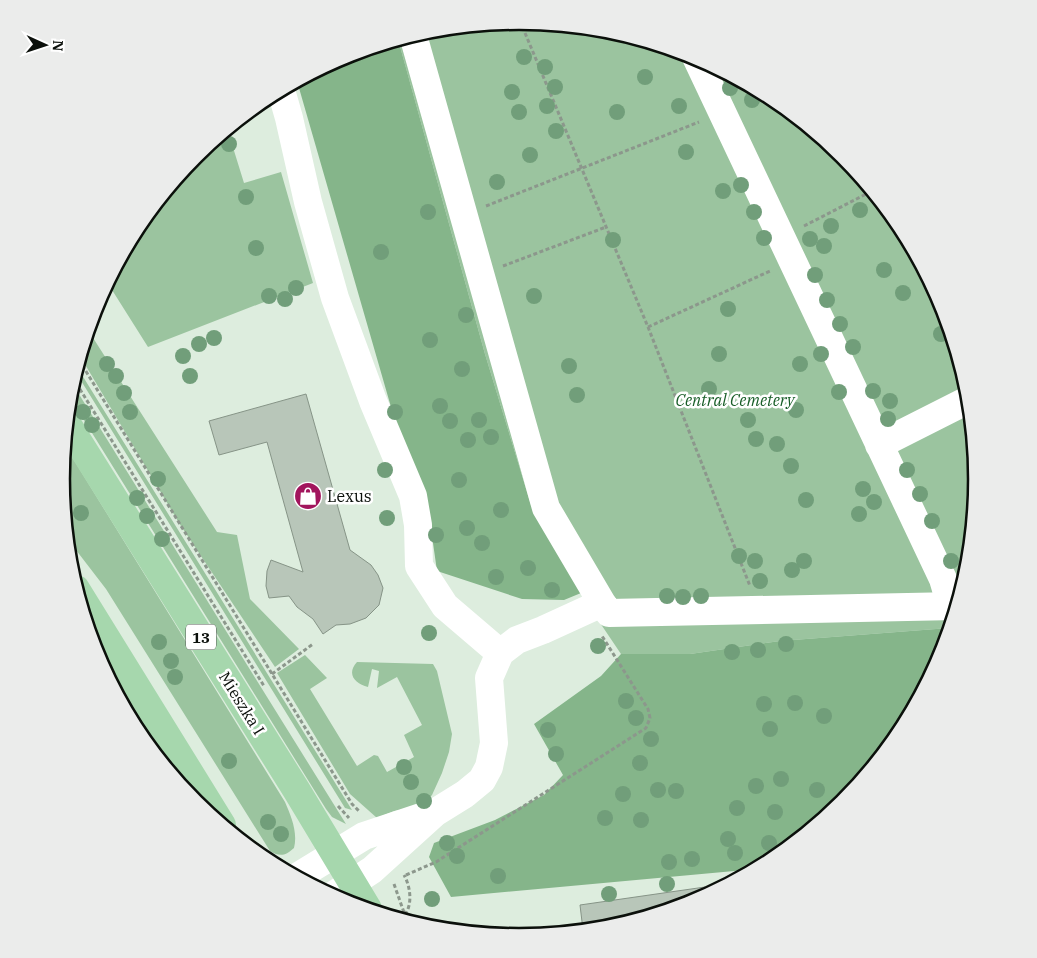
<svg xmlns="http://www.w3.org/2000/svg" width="1037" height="958" viewBox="0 0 1037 958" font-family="'IBM Plex Serif',serif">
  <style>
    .green { fill: #9bc49f }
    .forest { fill: #85b58a }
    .building { fill: #b8c6b9; stroke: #869487 }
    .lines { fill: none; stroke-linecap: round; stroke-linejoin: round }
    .path { stroke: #8c978c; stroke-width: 3; stroke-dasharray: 4 2.5; stroke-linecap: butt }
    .minor { stroke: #fff; stroke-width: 28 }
    .major { stroke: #a6d7ad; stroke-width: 28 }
    .tree { fill: #719e7a }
    .labels { text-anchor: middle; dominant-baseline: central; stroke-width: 5; stroke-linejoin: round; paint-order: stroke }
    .shield { fill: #fff; stroke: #545854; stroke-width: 1 }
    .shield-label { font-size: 15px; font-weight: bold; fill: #0b100b }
    .park-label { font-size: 16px; font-style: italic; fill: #185e28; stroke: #fff }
    .poi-label { font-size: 16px; fill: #0b100b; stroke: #fff; text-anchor: start }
    .street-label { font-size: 16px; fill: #0b100b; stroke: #fff }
    .rim { fill: none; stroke: #0b100b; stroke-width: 2.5 }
  </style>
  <rect width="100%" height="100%" fill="#ddedde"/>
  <!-- green -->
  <path class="green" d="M519,21L608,30L694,56L773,99L842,156L899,225L942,304L968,390L976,479L967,569L949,628L780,641L690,654H621L590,608L531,505L485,354L398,39L429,30Z
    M231,141L244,183L281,172L313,283L148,347L107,282L138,224L195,155L207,145Z
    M88,330L217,532L237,535L250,599L299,649L275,667L179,523L80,356Z
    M77,367L352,810L345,808L75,371Z
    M72,383L346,824L332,817L326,809L69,396Z
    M64,444L285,802C291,816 298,832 294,848C285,856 280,857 270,851L106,589L66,537L61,479Z
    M305,655L327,678L310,689L357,766L374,755L378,756L387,772L414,757L404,735L422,725L397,677L377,688L379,671L372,669L368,687C355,684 346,674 357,662L433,664L437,671L452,734L449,752L442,773L432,795L422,806L394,811L377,818L350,794L277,673Z"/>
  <!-- forest -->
  <path class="forest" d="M398,39L485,354L531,505L581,593L564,600L522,599L437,571L431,529L393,414L297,81L344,56Z
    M949,628L941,654L899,734L842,803L773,860L756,869L451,897L429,857L434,843L495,820L544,795L563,775L534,724L601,676L621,654H690L780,641Z"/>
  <!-- building -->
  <path class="building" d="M306,394L350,550L371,565L378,575L383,588L379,605L366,618L350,624L336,625L323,634L313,619L297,607L289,596L269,598L266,586L267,571L271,560L303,572L267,442L219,455L209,421Z
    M705,887L707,895L693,902L608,928L583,930L580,905Z"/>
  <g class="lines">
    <!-- path -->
    <path class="path" d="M520,21L648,327L750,586
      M486,206L699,122
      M804,226L872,191
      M503,266L606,227
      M648,327L770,271
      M79,360L352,804L359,811
      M73,378L264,686
      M272,674L313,644
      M338,806L349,818
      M406,875L436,862L646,728L650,718L648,709L602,636
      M394,884L407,921
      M400,919C414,910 411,887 404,875"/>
    <!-- minor -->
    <path class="minor" d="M413,35L546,508L602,603
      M696,57L943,579L951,606
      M281,90L289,118L308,202L335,298L373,401L413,496L418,525L419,566L445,606L500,653
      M879,445L968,400
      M297,877L364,836L430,814
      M332,896L372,870L436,812L465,794L482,780L489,767L494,743L489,678L500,653L517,640L543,630L602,603L609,613L956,606"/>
    <!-- major -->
    <path class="major" d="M66,422L297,791L368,909
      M76,589L222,825"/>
  </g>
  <!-- trees -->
  <g class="tree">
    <circle cx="524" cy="57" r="8"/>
    <circle cx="545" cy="67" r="8"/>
    <circle cx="645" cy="77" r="8"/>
    <circle cx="555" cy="87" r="8"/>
    <circle cx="730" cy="88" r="8"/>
    <circle cx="512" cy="92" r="8"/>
    <circle cx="752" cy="100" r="8"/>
    <circle cx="547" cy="106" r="8"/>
    <circle cx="679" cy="106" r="8"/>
    <circle cx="519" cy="112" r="8"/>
    <circle cx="617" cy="112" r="8"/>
    <circle cx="556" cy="131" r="8"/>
    <circle cx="229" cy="144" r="8"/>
    <circle cx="686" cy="152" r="8"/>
    <circle cx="530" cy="155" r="8"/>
    <circle cx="497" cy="182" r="8"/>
    <circle cx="741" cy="185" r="8"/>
    <circle cx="723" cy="191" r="8"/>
    <circle cx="246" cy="197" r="8"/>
    <circle cx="860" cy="210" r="8"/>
    <circle cx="428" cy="212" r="8"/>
    <circle cx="754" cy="212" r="8"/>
    <circle cx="831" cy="226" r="8"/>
    <circle cx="764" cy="238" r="8"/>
    <circle cx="810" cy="239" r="8"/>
    <circle cx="613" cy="240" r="8"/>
    <circle cx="824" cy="246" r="8"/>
    <circle cx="256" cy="248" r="8"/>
    <circle cx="381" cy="252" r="8"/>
    <circle cx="884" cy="270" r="8"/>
    <circle cx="815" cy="275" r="8"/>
    <circle cx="296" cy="288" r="8"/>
    <circle cx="903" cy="293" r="8"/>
    <circle cx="269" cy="296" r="8"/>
    <circle cx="534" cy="296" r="8"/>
    <circle cx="285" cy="299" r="8"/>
    <circle cx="827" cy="300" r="8"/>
    <circle cx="728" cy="309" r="8"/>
    <circle cx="466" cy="315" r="8"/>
    <circle cx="840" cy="324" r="8"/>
    <circle cx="941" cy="334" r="8"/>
    <circle cx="214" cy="338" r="8"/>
    <circle cx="430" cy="340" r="8"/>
    <circle cx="199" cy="344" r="8"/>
    <circle cx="853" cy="347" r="8"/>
    <circle cx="719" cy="354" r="8"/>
    <circle cx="821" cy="354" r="8"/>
    <circle cx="183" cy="356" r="8"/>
    <circle cx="107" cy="364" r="8"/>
    <circle cx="800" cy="364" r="8"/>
    <circle cx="569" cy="366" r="8"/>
    <circle cx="462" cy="369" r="8"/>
    <circle cx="116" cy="376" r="8"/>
    <circle cx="190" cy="376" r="8"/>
    <circle cx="709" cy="389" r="8"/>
    <circle cx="873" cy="391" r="8"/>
    <circle cx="839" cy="392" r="8"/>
    <circle cx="124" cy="393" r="8"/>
    <circle cx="577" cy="395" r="8"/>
    <circle cx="890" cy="401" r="8"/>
    <circle cx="440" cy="406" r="8"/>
    <circle cx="796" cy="410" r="8"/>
    <circle cx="83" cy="412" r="8"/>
    <circle cx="130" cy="412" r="8"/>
    <circle cx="395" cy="412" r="8"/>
    <circle cx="888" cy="419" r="8"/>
    <circle cx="479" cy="420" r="8"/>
    <circle cx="748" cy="420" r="8"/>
    <circle cx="450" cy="421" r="8"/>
    <circle cx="92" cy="425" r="8"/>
    <circle cx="491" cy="437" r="8"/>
    <circle cx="756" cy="439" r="8"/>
    <circle cx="468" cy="440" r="8"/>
    <circle cx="777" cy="444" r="8"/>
    <circle cx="791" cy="466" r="8"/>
    <circle cx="385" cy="470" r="8"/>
    <circle cx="907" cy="470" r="8"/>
    <circle cx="158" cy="479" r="8"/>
    <circle cx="459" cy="480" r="8"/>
    <circle cx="863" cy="489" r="8"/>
    <circle cx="920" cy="494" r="8"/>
    <circle cx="137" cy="498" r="8"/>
    <circle cx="806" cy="500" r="8"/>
    <circle cx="874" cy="502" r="8"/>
    <circle cx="501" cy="510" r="8"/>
    <circle cx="81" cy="513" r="8"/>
    <circle cx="859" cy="514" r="8"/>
    <circle cx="147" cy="516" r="8"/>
    <circle cx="387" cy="518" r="8"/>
    <circle cx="932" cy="521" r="8"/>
    <circle cx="467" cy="528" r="8"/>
    <circle cx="436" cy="535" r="8"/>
    <circle cx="162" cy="539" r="8"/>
    <circle cx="482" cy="543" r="8"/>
    <circle cx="739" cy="556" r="8"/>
    <circle cx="755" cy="561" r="8"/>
    <circle cx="804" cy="561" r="8"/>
    <circle cx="951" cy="561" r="8"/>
    <circle cx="528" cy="568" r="8"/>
    <circle cx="792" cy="570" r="8"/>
    <circle cx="496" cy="577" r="8"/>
    <circle cx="760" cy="581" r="8"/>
    <circle cx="552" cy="590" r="8"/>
    <circle cx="667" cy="596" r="8"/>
    <circle cx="701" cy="596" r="8"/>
    <circle cx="683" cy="597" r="8"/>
    <circle cx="429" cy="633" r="8"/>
    <circle cx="159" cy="642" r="8"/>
    <circle cx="786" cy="644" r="8"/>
    <circle cx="598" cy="646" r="8"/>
    <circle cx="758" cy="650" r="8"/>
    <circle cx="732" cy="652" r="8"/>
    <circle cx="171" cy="661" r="8"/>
    <circle cx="175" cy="677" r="8"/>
    <circle cx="626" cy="701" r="8"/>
    <circle cx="795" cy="703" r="8"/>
    <circle cx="764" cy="704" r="8"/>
    <circle cx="824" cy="716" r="8"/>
    <circle cx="636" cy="718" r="8"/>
    <circle cx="770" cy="729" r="8"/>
    <circle cx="548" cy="730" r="8"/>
    <circle cx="651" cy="739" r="8"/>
    <circle cx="556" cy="754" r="8"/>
    <circle cx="229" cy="761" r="8"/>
    <circle cx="640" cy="763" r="8"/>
    <circle cx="404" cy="767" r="8"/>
    <circle cx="781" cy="779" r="8"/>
    <circle cx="411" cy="782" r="8"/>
    <circle cx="756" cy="786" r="8"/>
    <circle cx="658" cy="790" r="8"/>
    <circle cx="817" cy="790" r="8"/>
    <circle cx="676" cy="791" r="8"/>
    <circle cx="623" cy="794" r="8"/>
    <circle cx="424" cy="801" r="8"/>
    <circle cx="737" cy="808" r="8"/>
    <circle cx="775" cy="812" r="8"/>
    <circle cx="605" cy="818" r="8"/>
    <circle cx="641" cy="820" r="8"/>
    <circle cx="268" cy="822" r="8"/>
    <circle cx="281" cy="834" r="8"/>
    <circle cx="728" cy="839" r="8"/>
    <circle cx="447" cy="843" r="8"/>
    <circle cx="769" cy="843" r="8"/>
    <circle cx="735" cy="853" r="8"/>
    <circle cx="457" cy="856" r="8"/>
    <circle cx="692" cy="859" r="8"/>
    <circle cx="669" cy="862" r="8"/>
    <circle cx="498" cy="876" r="8"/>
    <circle cx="667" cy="884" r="8"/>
    <circle cx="609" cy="894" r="8"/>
    <circle cx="432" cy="899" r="8"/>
  </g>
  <!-- icons -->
  <defs>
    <g id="shop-disc" transform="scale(1.4375)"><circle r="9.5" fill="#a2155d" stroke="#fff"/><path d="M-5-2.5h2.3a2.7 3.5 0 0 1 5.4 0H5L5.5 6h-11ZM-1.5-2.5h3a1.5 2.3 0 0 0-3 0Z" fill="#fff"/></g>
  </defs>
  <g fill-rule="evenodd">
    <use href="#shop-disc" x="308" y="496"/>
  </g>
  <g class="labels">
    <!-- shield labels -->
    <rect class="shield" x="186" y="624.5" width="30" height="25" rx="4"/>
    <g class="shield-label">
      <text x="201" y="637">13</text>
    </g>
    <!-- park labels -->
    <g class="park-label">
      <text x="735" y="400">Central Cemetery</text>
    </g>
    <!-- poi labels -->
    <g class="poi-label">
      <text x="327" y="496">Lexus</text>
    </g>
    <!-- street labels -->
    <g class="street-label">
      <text transform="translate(242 703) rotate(58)">Mieszka I</text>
    </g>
  </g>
  <!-- crop -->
  <path d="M0 0H1037V958H0ZM70 479a449 449 0 1 1 898 0a449 449 0 1 1-898 0Z" fill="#ebeceb" fill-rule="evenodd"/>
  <path class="rim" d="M70 479a449 449 0 1 1 898 0a449 449 0 1 1-898 0Z"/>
  <!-- north arrow -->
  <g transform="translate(45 45) rotate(93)" stroke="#ffffff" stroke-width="4" paint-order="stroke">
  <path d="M0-4L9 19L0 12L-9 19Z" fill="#0b100b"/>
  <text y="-8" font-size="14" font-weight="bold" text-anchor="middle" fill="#0b100b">N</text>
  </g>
</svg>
